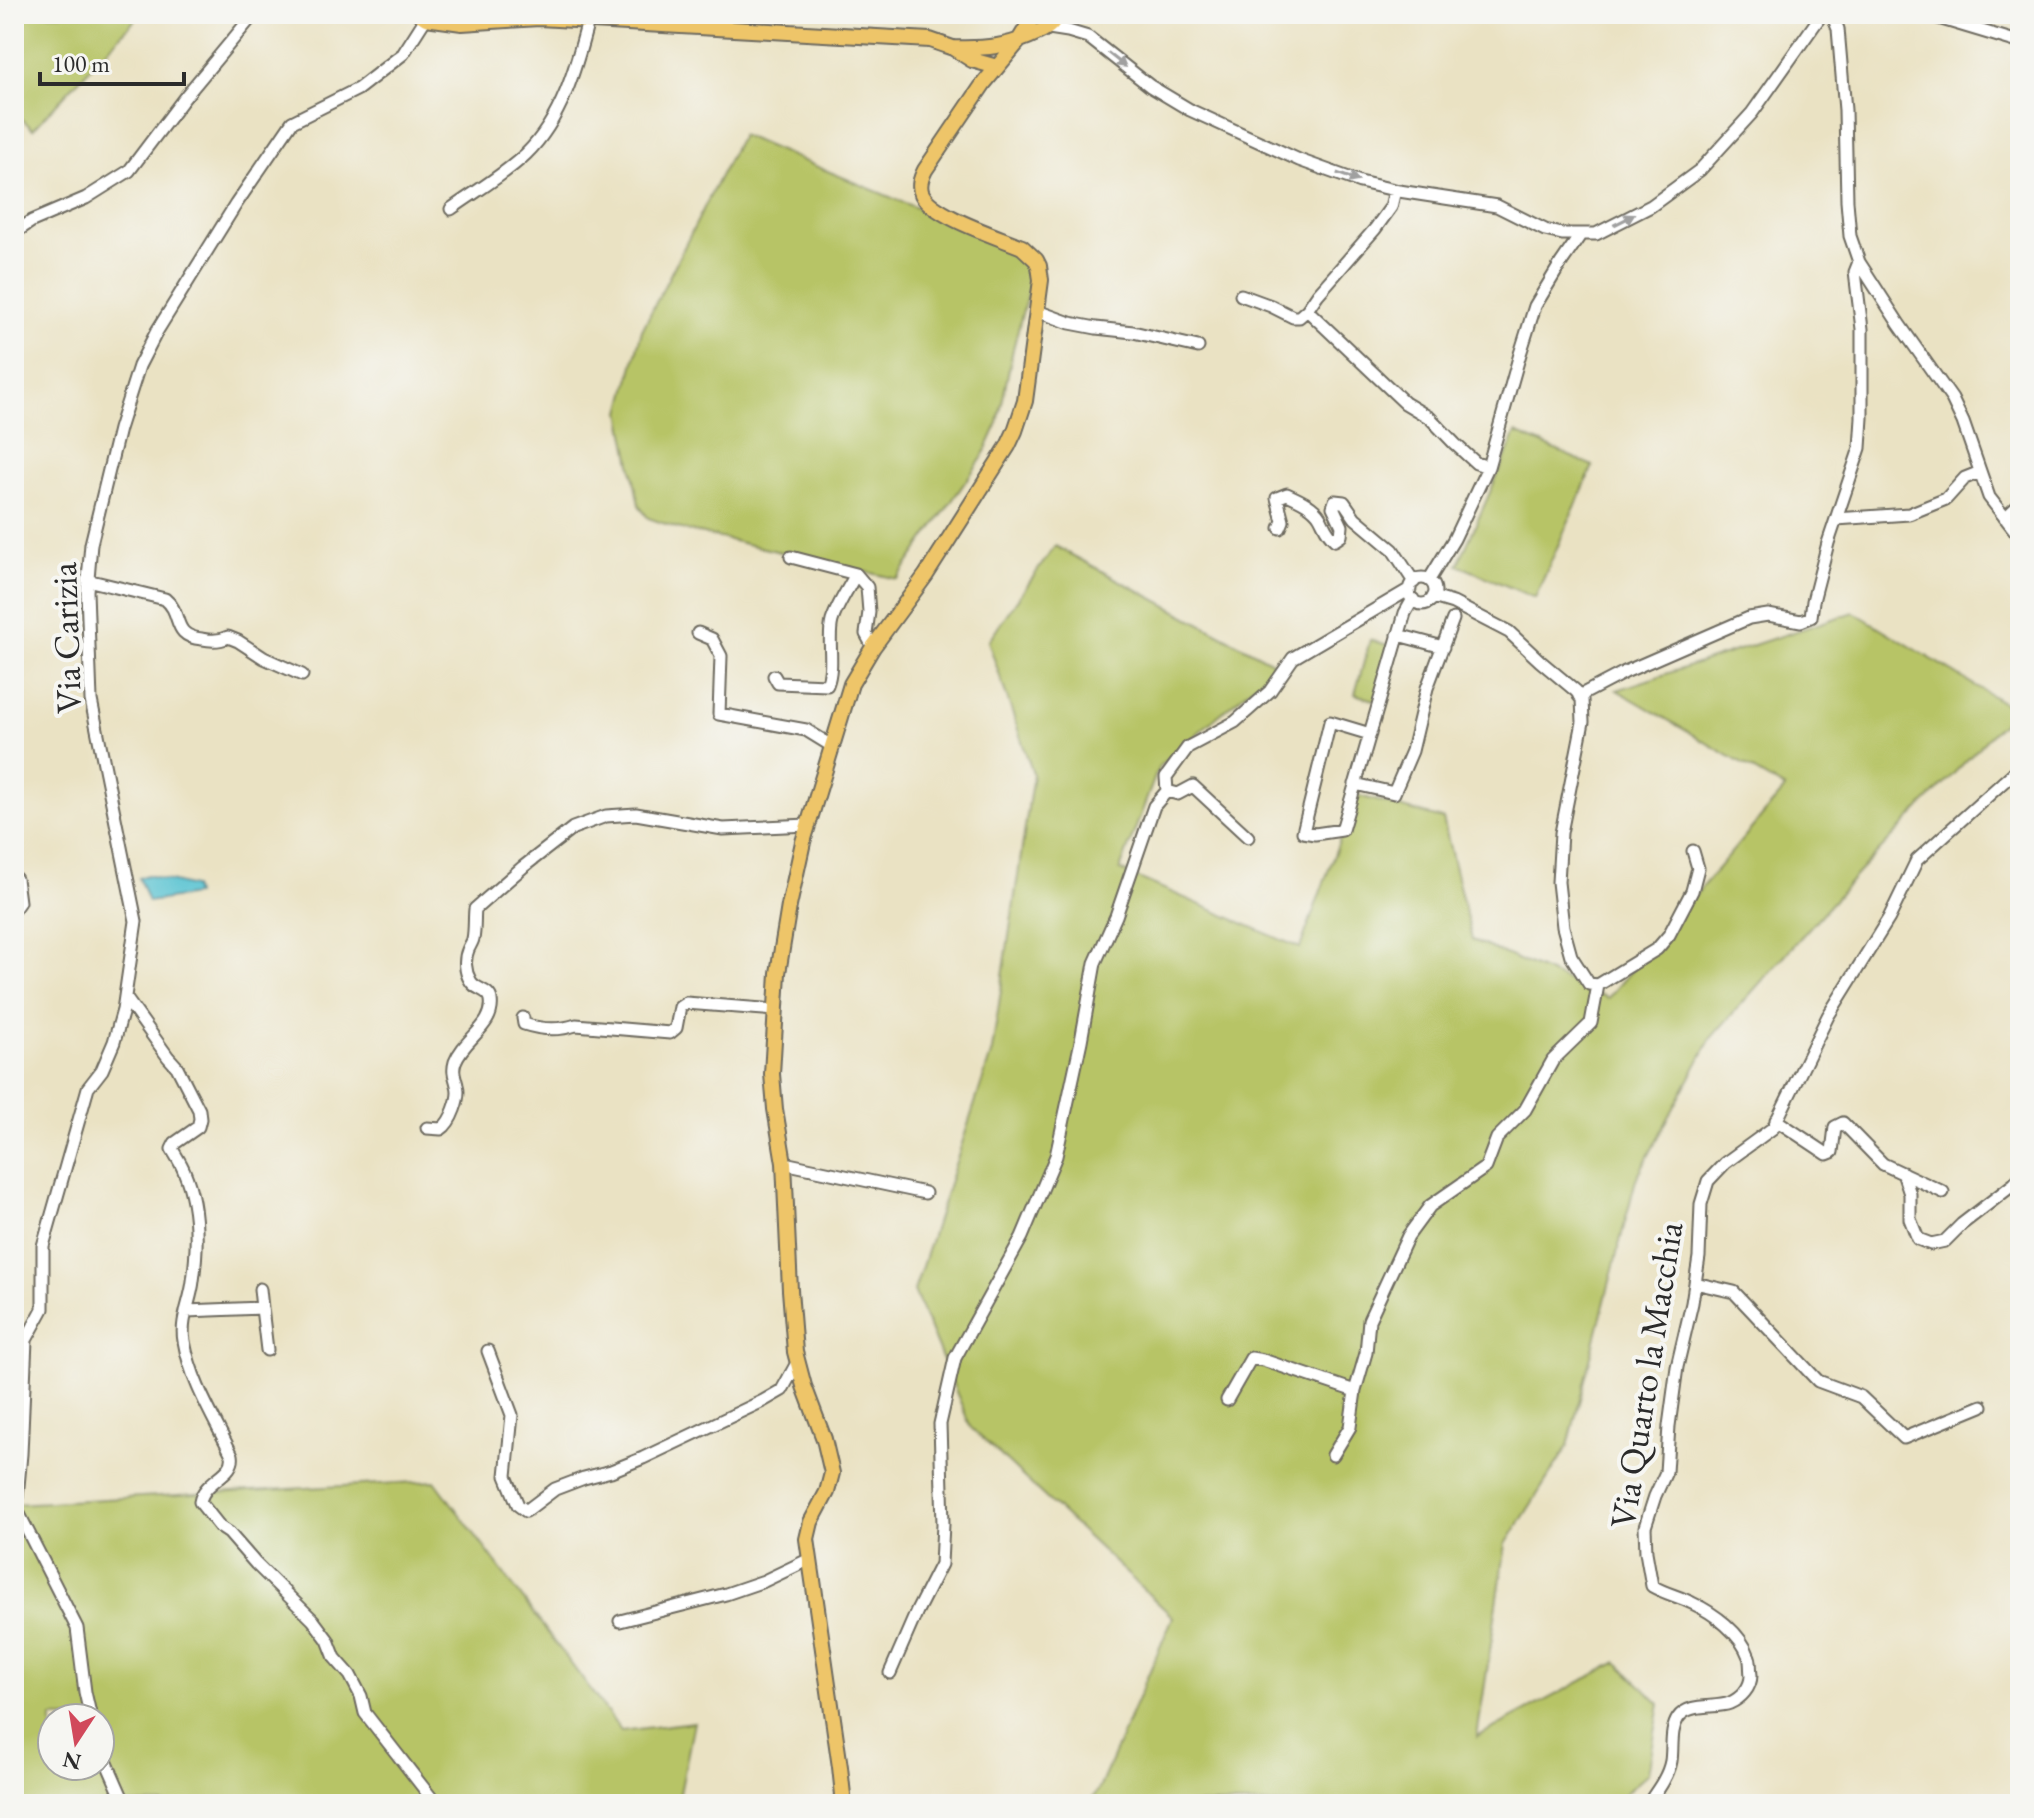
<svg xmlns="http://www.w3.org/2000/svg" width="2034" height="1818" viewBox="0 0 2034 1818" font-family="'EB Garamond',serif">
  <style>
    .green { fill: #b7c466; stroke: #717848; stroke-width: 2; fill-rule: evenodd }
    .water { fill: #57c2d1; stroke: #41767e; stroke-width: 2 }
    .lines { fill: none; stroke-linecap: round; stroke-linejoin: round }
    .minor-casing { stroke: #6e6b60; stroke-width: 15 }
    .major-casing { stroke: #6e6b60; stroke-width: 18 }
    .minor { stroke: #fff; stroke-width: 11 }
    .major { stroke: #eec569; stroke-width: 14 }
    .oneway { fill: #a0a0a0 }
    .labels { text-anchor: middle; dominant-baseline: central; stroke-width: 8; stroke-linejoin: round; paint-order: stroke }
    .street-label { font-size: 36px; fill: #2b2b2b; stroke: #f6f6f2 }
  </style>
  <rect width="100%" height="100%" fill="#f6f6f2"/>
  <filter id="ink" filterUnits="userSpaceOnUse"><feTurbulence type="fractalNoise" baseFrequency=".0125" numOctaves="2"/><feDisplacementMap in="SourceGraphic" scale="16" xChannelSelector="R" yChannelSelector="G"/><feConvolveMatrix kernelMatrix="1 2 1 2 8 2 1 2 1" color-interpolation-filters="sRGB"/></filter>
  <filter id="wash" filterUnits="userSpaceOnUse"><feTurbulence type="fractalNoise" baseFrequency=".006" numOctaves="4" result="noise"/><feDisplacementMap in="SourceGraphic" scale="32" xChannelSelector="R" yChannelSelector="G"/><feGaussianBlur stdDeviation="1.8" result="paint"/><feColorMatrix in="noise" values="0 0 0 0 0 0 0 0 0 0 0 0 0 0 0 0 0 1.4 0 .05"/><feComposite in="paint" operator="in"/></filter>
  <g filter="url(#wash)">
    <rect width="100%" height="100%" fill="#eae2c3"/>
    <!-- green -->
    <path class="green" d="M14,14H131L136,19L33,129L14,112Z
      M741,135L1020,251C1029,262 1032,268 1030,283L1013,349L998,423L982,458L897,579L677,528L648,518L639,505L621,412L642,330Z
      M1516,433L1593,466L1535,598L1458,565Z
      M1055,546L1278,665L1159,766L1120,870L1300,948L1356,795L1443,819L1472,940L1608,998L1785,789L1617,690L1854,612L2015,710L1858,873L1711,1038L1636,1179L1568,1446L1506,1544L1477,1737L1617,1662L1660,1704L1648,1773L1613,1804H1088L1099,1789L1173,1617L971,1428L914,1291L992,1051L1033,774L988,641Z
      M1370,640L1392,646L1377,701L1355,694Z
      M435,1481L621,1731L694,1722L678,1804H14V1504ZM52,1718H100V1766H52Z"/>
    <!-- water -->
    <path class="water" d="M147,875L193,887L195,895L148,902L139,878Z"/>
  </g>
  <g filter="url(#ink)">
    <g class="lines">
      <!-- minor casing -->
      <g class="minor-casing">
        <path id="minor" d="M1832,14L1838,29L1845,110L1847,201L1850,236L1859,262L1899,324L1952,399L1963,422L1989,497L2020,537
          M1925,14L2015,41L2020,44
          M1049,28L1068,31L1088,37L1150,86L1190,110L1299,160L1360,182L1399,191L1497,206L1545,230L1562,234H1596L1651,206L1700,170L1752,113L1822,14
          M451,209C476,191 504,175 526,154C562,119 576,67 588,21
          M14,233L32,221L86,198L129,171L185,97L254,14
          M1241,295L1271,306L1293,317H1299L1307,310L1318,294L1375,229L1391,207L1395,190
          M1307,310L1405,403L1430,418L1455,444L1476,463L1488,467
          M1037,311L1070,323L1096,328L1133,332L1198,347
          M2005,518L2020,504
          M1836,519L1909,514L1946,499L1965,478L1980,472
          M1280,528L1283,521L1277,498L1287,494C1298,499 1314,506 1320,517C1325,526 1326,532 1335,540L1341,536L1342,526L1333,507L1335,501L1344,502L1355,518L1393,550L1414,582
          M791,557L856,574L867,587L869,612L866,634L873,647
          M1409 591a13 13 0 1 1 26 0a13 13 0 1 1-26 0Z
          M87,580L165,599C184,614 170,636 202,639C211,641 220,641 228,637L238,641L264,658L302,675
          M1429,580L1454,539L1488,467L1520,354L1535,306L1561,263L1581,234
          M1433,597L1453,603L1509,632L1540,661L1576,691L1582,699L1583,722L1561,833L1558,882L1563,927L1571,956L1589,984L1598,985L1657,949L1669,935L1692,891L1698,868L1693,851
          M698,633L712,639L721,656L719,714L806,730L832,746
          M1398,635L1443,647
          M774,676L778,683L827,685C835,665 827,639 832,621C837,605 848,589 856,574
          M1579,696L1625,672L1749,618L1768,615L1801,621L1811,617L1813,601L1828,543L1860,448L1862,418V329L1855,272L1859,262
          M1370,734L1330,722L1303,832L1315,834L1342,830L1405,613L1413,599
          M1355,784L1394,793L1412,751L1427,688L1453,619
          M1248,837L1193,786L1178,794L1167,791L1166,777L1188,747L1235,722L1270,691L1293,658L1410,589
          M14,877L16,879L19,902L14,909
          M125,997L168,1057L177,1067L199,1110L200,1119L198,1127L175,1143L172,1149C176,1156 181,1163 184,1171C198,1204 198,1246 193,1281C191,1301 180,1320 184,1341C191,1382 214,1418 232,1455C236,1475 204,1479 200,1502L220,1527L229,1533L256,1564L313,1620L328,1640L335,1658L350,1675L361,1696L365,1713L436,1804
          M523,1018L524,1024C542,1030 558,1031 576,1025L670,1033L676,1028L680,1007L686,1003L775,1010
          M1776,1120L1827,1154L1832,1152L1835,1127L1843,1123L1883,1164L1943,1192
          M427,1128L441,1129C451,1123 461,1097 457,1085C455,1076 452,1072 455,1062C464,1038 495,1026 491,1000C490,989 474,990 470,980C465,972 464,959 468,950C468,949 473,941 473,939C475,930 474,918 475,909L523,867L573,828L606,816L636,814L723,829L808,825
          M784,1163L925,1193
          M1903,1173L1910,1194V1219L1918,1239L1931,1244L1945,1241L1962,1224L2014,1184L2020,1177
          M1695,1283L1734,1292L1818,1381L1861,1397L1904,1438L1982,1406
          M260,1289L262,1308
          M186,1311L262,1308L267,1350
          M26,1340L21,1454L16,1508L77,1628L85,1692L91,1718
          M14,1341L26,1340L43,1309V1246L88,1088L102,1070L114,1042L123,1010L136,921L91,700L87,591L91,544L119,429L139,366L157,331L236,204L292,122L358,89L403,54L426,18
          M488,1351L512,1415L506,1476L518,1505L526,1511L555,1489L584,1478L611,1471L643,1458L763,1401L782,1390L798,1361
          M1227,1400L1251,1358L1263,1360L1355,1391L1366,1353L1369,1320L1408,1236L1430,1206L1486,1167L1497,1138L1525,1110L1553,1060L1591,1023L1598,985
          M1333,1455L1350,1427L1355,1391
          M620,1621L726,1594L764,1581L810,1559
          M890,1673L917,1611L941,1564L943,1524L940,1424L955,1358L1022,1237L1056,1156L1081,1041L1095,963L1116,916L1154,806L1167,791
          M100,1747L125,1804
          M1648,1804C1657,1791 1668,1777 1671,1761C1673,1747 1670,1730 1678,1718C1689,1702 1714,1709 1730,1703C1741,1698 1751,1688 1751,1675C1750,1670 1751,1662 1749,1657C1741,1633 1714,1613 1692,1603C1678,1596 1666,1594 1652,1586L1646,1552L1645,1527L1655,1496L1666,1472L1669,1426L1677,1367L1692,1303L1699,1257L1701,1204L1708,1181L1725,1163L1773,1128L1828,1016L1889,918L1917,860L2020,767"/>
      </g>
      <!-- major casing -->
      <g class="major-casing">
        <path id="major" d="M420,14L426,18L462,23L539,18L930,40L953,48L972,60L997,67
          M953,48C985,49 1008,47 1037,33C1044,29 1048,29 1053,22L1052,14
          M841,1804L843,1795L840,1767L807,1539L811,1522L827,1492L832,1473L824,1439L804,1386L795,1352L790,1290L784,1163L775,1109L772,1074L778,973L789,906L803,842L851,684L873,647L926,575L1008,446L1015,431L1025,401L1041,280L1039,266L1036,260L1022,247C999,237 932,216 922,194C918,186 921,178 925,170L984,83L1018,42L1032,19"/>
      </g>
      <!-- minor -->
      <use href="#minor" class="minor"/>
      <!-- major -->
      <use href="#major" class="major"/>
    </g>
    <!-- one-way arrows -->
    <defs><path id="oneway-solid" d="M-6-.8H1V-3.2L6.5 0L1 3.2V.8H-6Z" transform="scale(2)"/></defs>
    <g class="oneway">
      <use href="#oneway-solid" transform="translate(1117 60) rotate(38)"/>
      <use href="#oneway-solid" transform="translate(1348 177) rotate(20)"/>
      <use href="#oneway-solid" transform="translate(1624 220) rotate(-27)"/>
    </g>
  </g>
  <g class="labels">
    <!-- street labels -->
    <g class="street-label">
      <text transform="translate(66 638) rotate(-92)">Via Carizia</text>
      <text transform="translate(1646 1375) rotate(-81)">Via Quarto la Macchia</text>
    </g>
  </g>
  <!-- margin -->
  <rect width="2034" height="1818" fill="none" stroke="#f6f6f2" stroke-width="48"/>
  <!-- north arrow -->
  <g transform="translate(76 1742) rotate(192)"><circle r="38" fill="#f6f6f2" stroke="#a5a5a2" stroke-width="2"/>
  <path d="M0-6L14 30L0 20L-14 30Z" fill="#d1495b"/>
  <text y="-12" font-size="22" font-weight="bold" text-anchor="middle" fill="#2b2b2b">N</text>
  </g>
  <!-- scale -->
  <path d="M40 72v12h144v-12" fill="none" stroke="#2b2b2b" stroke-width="4"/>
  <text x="52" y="72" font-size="24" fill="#2b2b2b" stroke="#f6f6f2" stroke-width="6" paint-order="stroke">100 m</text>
</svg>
